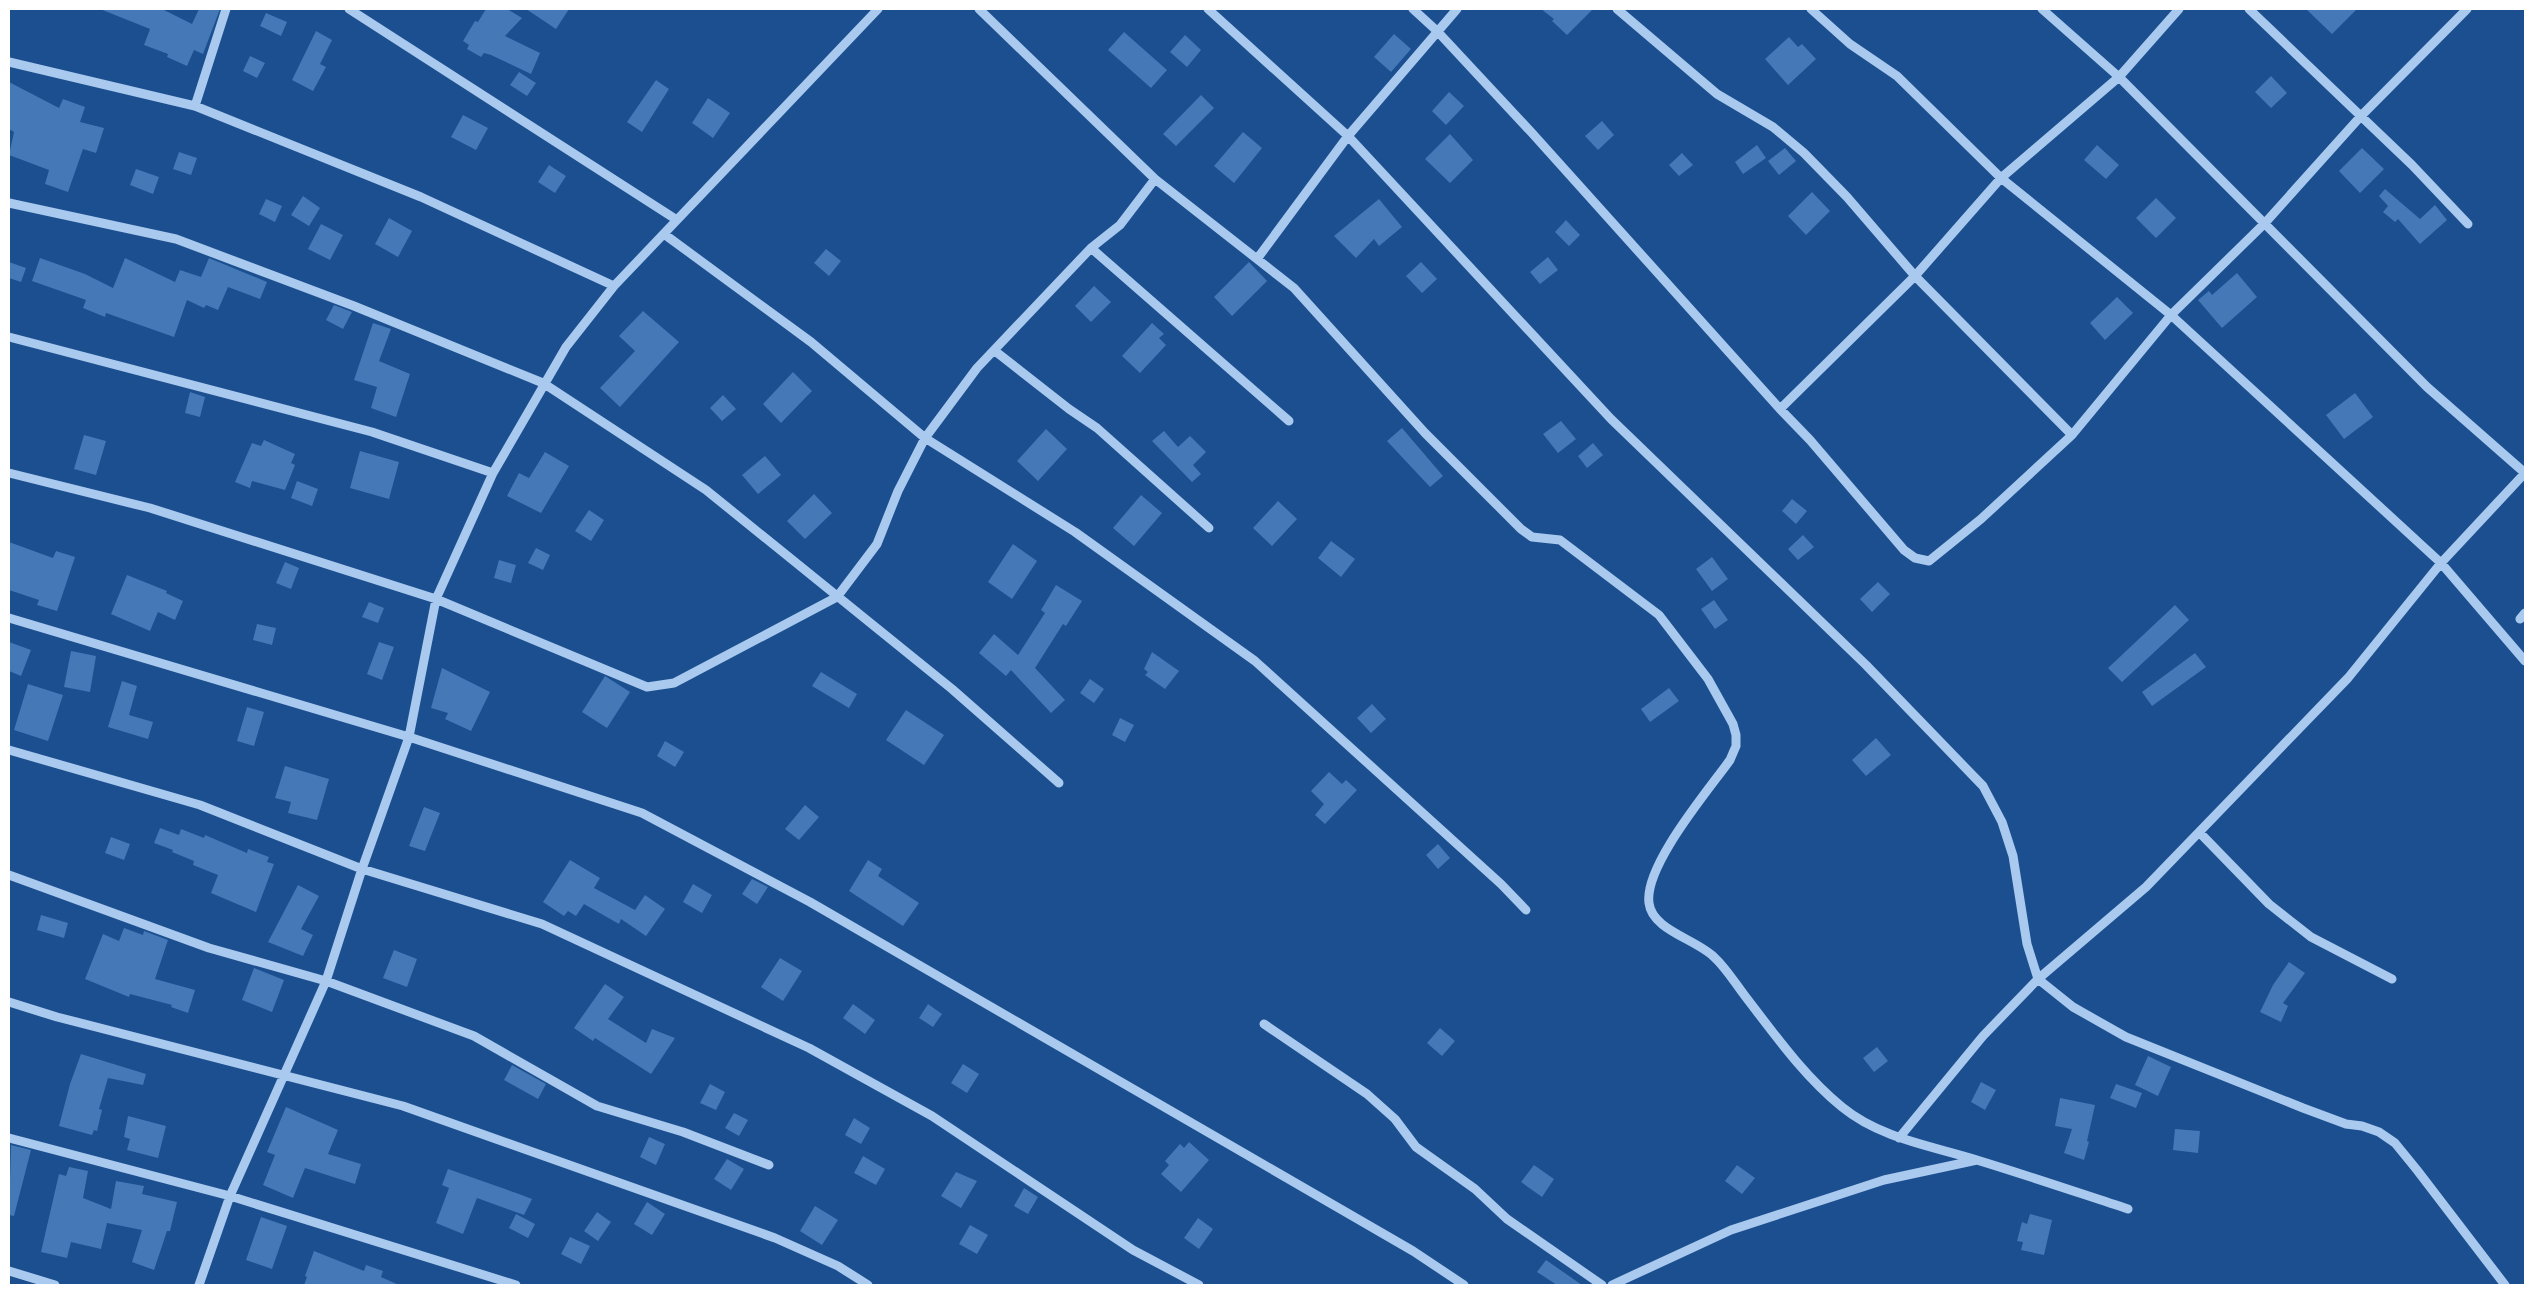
<svg xmlns="http://www.w3.org/2000/svg" width="2534" height="1294" viewBox="0 0 2534 1294" font-family="Ubuntu,sans-serif">
  <style>
    .building { fill: #4478b7 }
    .lines { fill: none; stroke-linecap: round; stroke-linejoin: round }
    .minor { stroke: #a9c9ee; stroke-width: 9 }
  </style>
  <rect width="100%" height="100%" fill="#1b4f8f"/>
  <!-- building -->
  <path class="building" d="M100,9H162L192,24L199,9H220L203,54L194,50L187,66L167,57L168,54L144,45L150,29Z
    M486,9H507L522,18L505,36L540,53L531,74L491,55L484,53L481,57L467,49L469,45L463,41L475,21L478,22Z
    M526,9H569L556,29Z
    M1541,9H1593L1567,35L1552,21L1554,19Z
    M2306,9H2357L2332,34Z
    M266,13L287,22L281,36L260,26Z
    M316,31L332,40L320,64L326,67L313,91L292,80Z
    M1124,32L1167,70L1151,88L1108,50Z
    M1394,34L1411,49L1391,72L1374,57Z
    M1185,35L1201,50L1187,67L1170,52Z
    M1789,37L1798,47L1802,44L1816,59L1788,85L1765,59Z
    M250,56L265,63L257,78L243,71Z
    M519,72L536,83L527,96L510,85Z
    M2271,76L2287,93L2271,108L2255,92Z
    M656,80L669,89L642,132L627,122Z
    M9,82L59,108L63,99L85,107L80,122L104,128L96,153L83,149L68,192L45,184L49,170L9,155L14,132L9,129Z
    M1449,92L1464,106L1446,125L1432,111Z
    M1201,95L1214,108L1176,146L1163,134Z
    M708,98L730,113L713,138L692,123Z
    M463,115L488,128L476,150L451,137Z
    M1602,121L1614,135L1598,150L1585,136Z
    M1243,132L1262,148L1234,183L1214,166Z
    M1450,134L1473,160L1450,183L1425,159Z
    M1757,145L1766,158L1743,174L1735,162Z
    M2097,145L2119,165L2106,179L2084,160Z
    M1785,148L1796,161L1779,175L1768,161Z
    M2362,148L2384,169L2360,193L2339,171Z
    M179,152L197,158L191,175L173,169Z
    M1682,153L1693,165L1679,176L1669,165Z
    M549,165L566,176L555,193L538,182Z
    M136,169L159,177L153,194L130,185Z
    M2385,189L2420,219L2435,205L2447,220L2420,244L2398,219L2395,222L2383,212L2388,206L2379,196Z
    M1812,192L1830,211L1806,235L1788,216Z
    M303,196L320,208L309,226L291,215Z
    M2156,198L2176,218L2156,238L2136,218Z
    M266,199L282,206L275,222L259,214Z
    M1379,199L1402,227L1379,246L1374,239L1356,258L1334,236Z
    M389,218L412,231L398,257L375,244Z
    M1566,220L1580,235L1569,246L1555,232Z
    M321,224L343,235L330,260L308,249Z
    M826,249L841,261L829,276L814,263Z
    M1548,257L1558,270L1540,284L1530,272Z
    M40,258L85,274L113,288L125,258L175,282L180,270L201,277L209,258L267,282L260,299L228,287L218,310L206,305L204,308L187,300L174,337L106,313L105,317L83,308L86,300L32,281Z
    M9,262L26,268L21,282L9,278Z
    M1249,262L1267,281L1232,316L1214,297Z
    M1421,262L1437,279L1422,293L1406,276Z
    M2237,273L2257,297L2222,328L2198,300L2209,291L2212,295Z
    M1094,286L1111,302L1091,322L1075,306Z
    M2117,297L2133,313L2105,340L2090,323Z
    M334,305L352,312L343,329L326,320Z
    M643,311L679,342L620,407L600,388L635,351L619,336Z
    M373,323L391,329L379,361L410,374L396,417L371,408L377,387L354,380Z
    M1152,323L1164,334L1159,338L1166,345L1140,373L1122,356Z
    M793,372L812,391L781,423L763,404Z
    M190,392L205,397L200,417L185,413Z
    M2355,393L2373,417L2344,439L2326,415Z
    M723,395L736,409L722,421L710,408Z
    M1561,421L1576,439L1558,453L1543,434Z
    M1402,428L1443,476L1430,487L1387,441Z
    M1046,429L1067,449L1038,481L1017,461Z
    M1164,431L1178,447L1190,436L1206,452L1193,465L1201,474L1192,482L1152,441Z
    M84,435L106,441L96,475L74,469Z
    M264,440L295,454L291,463L295,465L285,490L252,481L250,488L235,482L252,443L261,446Z
    M1593,443L1603,455L1587,468L1578,456Z
    M360,451L399,462L389,499L350,488Z
    M545,452L569,466L541,513L507,496L519,473L529,478Z
    M765,456L781,475L758,494L742,475Z
    M297,481L318,489L312,506L291,498Z
    M814,494L832,513L805,539L787,521Z
    M1141,495L1162,513L1134,546L1113,528Z
    M1792,499L1807,511L1796,524L1782,511Z
    M1278,501L1297,519L1272,546L1253,528Z
    M589,510L604,520L591,541L575,531Z
    M1803,535L1814,547L1798,560L1788,549Z
    M1331,541L1355,559L1341,577L1318,558Z
    M9,542L53,558L56,551L75,557L57,611L37,605L39,600L9,590Z
    M1013,544L1037,561L1012,599L988,582Z
    M536,548L550,555L543,570L528,563Z
    M1712,557L1728,579L1712,591L1696,569Z
    M499,560L516,565L511,583L494,578Z
    M285,562L299,568L291,589L276,583Z
    M127,575L167,591L166,593L183,601L175,620L158,612L150,631L111,614Z
    M1878,582L1890,594L1872,612L1860,599Z
    M1056,585L1082,601L1066,626L1063,624L1035,668L1065,700L1051,713L1011,670L1006,676L979,653L994,634L1018,655L1045,613L1041,610Z
    M1714,600L1728,620L1715,629L1701,609Z
    M369,602L384,608L378,623L362,617Z
    M2175,605L2189,620L2122,682L2108,668Z
    M257,624L276,628L272,645L253,640Z
    M9,642L31,650L21,676L9,671Z
    M379,642L394,647L382,680L367,674Z
    M71,651L96,656L90,692L64,687Z
    M1152,652L1179,671L1165,689L1145,675L1148,672L1144,669Z
    M2195,653L2206,667L2152,706L2142,692Z
    M442,668L490,692L471,731L445,719L448,713L431,708Z
    M821,672L857,694L849,708L812,686Z
    M605,676L630,692L607,728L582,712Z
    M1090,679L1104,689L1094,703L1080,693Z
    M122,681L137,686L129,715L153,722L148,739L108,727Z
    M28,684L63,695L48,741L14,730Z
    M1669,688L1679,701L1650,722L1641,709Z
    M1372,704L1386,719L1371,733L1357,718Z
    M247,707L264,712L254,746L237,741Z
    M906,710L944,735L924,765L886,740Z
    M1120,718L1134,725L1125,742L1112,735Z
    M1876,738L1891,755L1866,776L1852,760Z
    M665,741L684,752L675,767L657,756Z
    M285,766L329,779L317,820L288,813L291,802L275,798Z
    M1329,772L1342,784L1346,780L1357,790L1325,824L1315,815L1324,804L1311,791Z
    M805,805L819,817L799,840L785,829Z
    M424,807L440,813L425,851L409,846Z
    M160,828L179,835L181,829L204,838L205,835L247,853L248,849L269,857L267,862L274,864L256,912L211,893L218,875L193,865L194,861L172,852L173,850L154,843Z
    M111,837L130,844L124,860L105,853Z
    M1438,844L1450,858L1438,869L1426,855Z
    M570,860L600,878L594,888L635,910L645,895L665,909L646,936L621,919L619,924L584,904L576,916L568,911L564,916L543,902Z
    M868,860L882,869L878,876L919,903L903,926L849,891Z
    M752,879L768,887L757,904L742,894Z
    M693,884L712,895L702,913L683,902Z
    M298,885L319,896L301,929L313,935L303,956L268,942Z
    M41,915L68,923L64,938L37,930Z
    M124,928L143,935L144,931L168,940L155,979L195,990L188,1013L171,1007L172,1005L130,994L129,997L85,979L103,934L119,941Z
    M394,950L417,959L407,987L383,978Z
    M780,958L802,971L783,1001L761,987Z
    M2289,962L2305,973L2283,1003L2288,1006L2281,1022L2260,1012L2273,985Z
    M254,968L284,980L272,1012L242,1000Z
    M605,984L624,997L608,1019L646,1043L652,1029L675,1038L651,1074L595,1038L593,1041L574,1028Z
    M853,1004L875,1020L865,1034L843,1018Z
    M928,1004L942,1014L933,1027L919,1018Z
    M1440,1028L1455,1041L1442,1056L1427,1043Z
    M1877,1047L1888,1061L1874,1072L1863,1058Z
    M81,1054L146,1074L143,1085L108,1078L99,1109L102,1110L97,1131L94,1130L92,1135L59,1126L70,1084Z
    M2148,1056L2171,1067L2158,1096L2135,1085Z
    M963,1064L979,1074L967,1093L951,1083Z
    M512,1065L546,1084L538,1099L504,1080Z
    M1981,1082L1996,1090L1985,1110L1971,1102Z
    M710,1084L725,1092L716,1110L700,1103Z
    M2116,1084L2142,1093L2136,1108L2110,1098Z
    M2060,1098L2095,1105L2087,1141L2089,1142L2084,1160L2064,1153L2072,1129L2055,1126Z
    M286,1107L338,1130L328,1154L361,1164L355,1184L305,1168L293,1198L263,1185L275,1155L267,1152Z
    M734,1113L748,1120L739,1136L725,1128Z
    M128,1116L166,1126L158,1158L127,1150L130,1139L124,1137Z
    M854,1118L870,1128L861,1144L845,1135Z
    M2175,1129L2200,1131L2198,1153L2173,1150Z
    M649,1137L665,1144L656,1165L640,1157Z
    M1189,1142L1209,1160L1181,1192L1161,1174L1169,1165L1165,1161L1180,1144L1184,1148Z
    M11,1145L31,1150L14,1216L9,1215Z
    M863,1156L885,1169L876,1185L854,1173Z
    M727,1159L744,1169L731,1190L714,1179Z
    M1534,1165L1554,1179L1542,1197L1521,1182Z
    M1737,1165L1755,1178L1742,1194L1725,1181Z
    M69,1167L88,1171L83,1198L111,1209L116,1181L144,1186L142,1194L177,1202L170,1231H167L154,1270L132,1262L142,1230L107,1223L101,1249L71,1242L67,1258L41,1252L59,1174L66,1176Z
    M448,1169L519,1194L532,1199L524,1215L477,1198L463,1234L436,1223L449,1188L442,1185Z
    M956,1172L977,1181L961,1208L941,1196Z
    M1024,1188L1038,1197L1028,1214L1014,1206Z
    M647,1202L665,1214L652,1235L634,1224Z
    M815,1206L838,1220L822,1245L800,1231Z
    M597,1212L611,1222L598,1241L584,1231Z
    M516,1214L535,1224L528,1238L509,1228Z
    M2030,1214L2052,1220L2044,1255L2021,1250L2023,1242L2017,1241L2022,1222L2027,1224Z
    M261,1217L287,1226L272,1269L246,1260Z
    M1198,1218L1213,1229L1199,1249L1184,1238Z
    M970,1225L988,1235L977,1254L959,1244Z
    M570,1237L590,1246L581,1264L561,1254Z
    M314,1251L364,1271L366,1265L383,1271L381,1277L399,1285H304L307,1277L305,1276Z
    M1546,1260L1582,1285H1557L1537,1272Z"/>
  <g class="lines">
    <!-- minor -->
    <path class="minor" d="M349,9L677,220
      M979,9L1155,179L1294,288L1425,433L1521,529L1532,537L1560,540L1659,615L1708,679L1733,724L1736,735V746L1730,760C1707,792 1644,866 1649,903C1652,930 1696,939 1714,957C1726,968 1735,983 1745,996C1775,1035 1804,1076 1842,1107C1881,1139 1933,1146 1980,1161C2029,1176 2079,1193 2128,1209
      M1208,9L1348,136L1611,419L1866,665L1983,786L2002,822L2013,856L2027,944L2038,979L2073,1007L2126,1037L2303,1108L2346,1124L2362,1126L2379,1132L2395,1143L2417,1170L2505,1285
      M1413,9L1437,31L1532,133L1780,409L1810,440L1904,550L1915,558L1929,561L1981,519L2072,435L2171,315L2265,223L2361,116L2467,9
      M1617,9L1717,94L1773,127L1804,153L1847,197L1915,276L2072,435
      M1811,9L1850,44L1897,76L2001,178L2171,315L2441,563L2525,661
      M2042,9L2119,77L2427,387L2525,473
      M2249,9L2412,165L2468,224
      M9,62L195,106L421,197L614,286
      M195,106L226,9
      M9,203L176,239L354,306L543,383L706,490L952,689L1059,783
      M664,234L811,342L925,438L1075,532L1255,661L1501,884L1526,910
      M1091,248L1289,421
      M1257,259L1348,136L1457,9
      M9,337L372,432L493,473
      M995,351L1069,409L1097,428L1209,528
      M1780,409L1915,276L2001,178L2119,77L2179,9
      M9,473L150,508L436,599L647,687L674,683L837,597L877,544L898,491L925,438L977,368L1091,248L1120,225L1155,179
      M9,618L409,737L642,813L810,902L1413,1251L1464,1285
      M2520,619L2525,613
      M9,750L200,805L362,869L542,924L809,1048L932,1116L1133,1250L1199,1285
      M2199,832L2269,904L2311,937L2392,979
      M9,875L209,948L326,981L474,1036L597,1106L683,1132L769,1165
      M9,1002L57,1017L403,1106L775,1238L838,1266L868,1285
      M1264,1024L1367,1094L1395,1119L1416,1147L1475,1189L1507,1219L1602,1285
      M9,1138L230,1196L516,1285
      M1899,1138L1983,1036L2038,979L2146,887L2348,678L2441,563L2525,473
      M9,1271L55,1285
      M199,1285L230,1196L326,981L362,869L409,737L436,599L493,473L566,347L614,286L878,9
      M1612,1285L1731,1230L1884,1180L1977,1160"/>
  </g>
  <!-- border -->
  <rect width="2534" height="1294" fill="none" stroke="#ffffff" stroke-width="20"/>
</svg>
